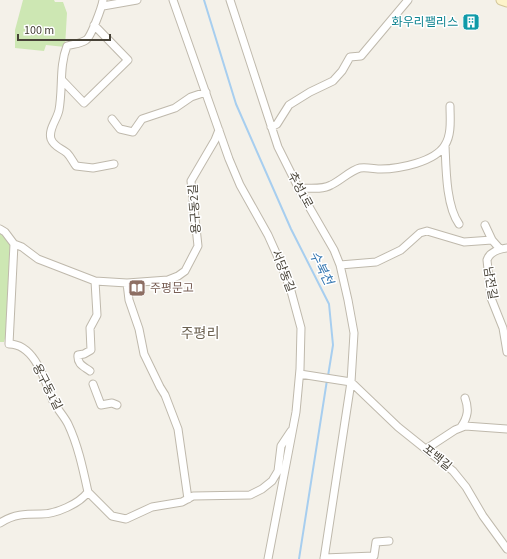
<svg xmlns="http://www.w3.org/2000/svg" width="507" height="559" viewBox="0 0 507 559" font-family="'Source Sans 3','Noto Sans KR',sans-serif">
  <style>
    .green { fill: #cde7b3 }
    .lines { fill: none; stroke-linecap: round; stroke-linejoin: round }
    .stream { stroke: #a7ceef; stroke-width: 2 }
    .street-casing { stroke: #bfb9ac; stroke-width: 9 }
    .secondary-casing { stroke: #d2c699; stroke-width: 11 }
    .street { stroke: #fff; stroke-width: 7 }
    .secondary { stroke: #fdf3ca; stroke-width: 9 }
    .labels { text-anchor: middle; dominant-baseline: central; stroke-width: 3; stroke-linejoin: round; paint-order: stroke }
    .culture-label { font-size: 12px; fill: #0d838f; stroke: #fff; text-anchor: end }
    .street-label { font-size: 12px; fill: #474237; stroke: #fff }
    .education-label { font-size: 12px; fill: #785e54; stroke: #fff; text-anchor: start }
    .water-label { font-size: 13px; font-style: italic; fill: #3376b1; stroke: #fff }
    .quarter-label { font-size: 14px; fill: #6a604f; stroke: #fff }
  </style>
  <rect width="100%" height="100%" fill="#f4f1e9"/>
  <!-- green -->
  <path class="green" d="M23,0H54L55,2H63L67,13L65,47L46,45L44,51L15,48V30Z
    M0,231L8,236L11,248L6,335L4,342H0Z"/>
  <g class="lines">
    <!-- stream -->
    <path class="stream" d="M204,0L236,104L291,229L329,304L333,345L328,376
      M299,559L327,380"/>
    <!-- street casing -->
    <g class="street-casing">
      <path id="street" d="M103,0C102,7 91,37 86,40C80,44 73,44 67,46C59,66 63,88 59,110C57,120 48,129 51,139C54,147 61,148 67,153C71,157 73,162 76,166L93,168L114,164
        M173,0L229,159L240,185L268,235L281,264L291,291L301,328L300,369L296,412L268,559
        M230,0L278,147L300,191L334,250L340,265L348,300L354,333L351,382L324,559
        M103,6L137,0
        M62,80L84,103L128,60L94,25
        M112,119L120,129L133,132L142,119L175,108L191,97L206,92
        M271,127L277,124L289,105L310,92L333,81L342,71L350,57L361,56L408,0
        M445,145C446,168 446,206 459,224
        M298,188C309,188 322,190 331,185C340,181 351,170 360,168C367,167 375,169 381,169C399,169 435,162 445,145C452,134 450,118 450,106
        M485,225L492,240L500,249
        M0,229L5,232L14,244L22,247L38,259L95,281L127,283L168,280L178,276L185,271L198,246L191,181L215,140L219,130
        M14,244L9,344C35,344 45,381 53,401C57,409 64,416 68,424C78,445 83,469 88,492
        M507,248C499,249 490,251 487,260L491,298L503,328L507,352
        M340,265L376,262L401,250L420,233L427,231L464,242L492,240
        M127,283L129,300L139,329L144,354L160,387L165,395L178,429L188,499
        M90,371C83,366 77,364 78,355L84,354L91,350L90,328L97,315L95,281
        M300,374L351,382L398,427L453,471L466,487L483,516L507,549
        M93,384L101,405L112,403L117,405
        M461,427C468,417 469,409 465,398
        M426,449L455,430L465,426L507,429
        M0,523C14,514 25,514 41,514C56,514 79,504 88,492L112,516L126,519L152,507L182,502L193,496L250,495L262,489L272,481L278,471L281,446L291,431
        M324,558L374,556L376,542L389,541"/>
    </g>
    <!-- secondary casing -->
    <g class="secondary-casing">
      <path id="secondary" d="M501,0L507,2"/>
    </g>
    <!-- street -->
    <use href="#street" class="street"/>
    <!-- secondary -->
    <use href="#secondary" class="secondary"/>
  </g>
  <!-- icons -->
  <defs>
    <g id="building-square" transform="scale(0.9)"><rect x="-9" y="-9" width="18" height="18" rx="4" fill="#0f9aa8" stroke="#fff"/><path d="M-4-6H4V6H1V3H-1V6H-4ZM-2.5-4.3h1.7v1.8h-1.7ZM.8-4.3h1.7v1.8H.8ZM-2.5-1h1.7V.8h-1.7ZM.8-1h1.7V.8H.8Z" fill="#fff"/></g>
    <g id="library-square" transform="scale(0.9)"><rect x="-9" y="-9" width="18" height="18" rx="4" fill="#8d6e63" stroke="#fff"/><path d="M-6-4Q-3-5.5-.7-3.5V5Q-3 3-6 4ZM6-4Q3-5.5 .7-3.5V5Q3 3 6 4Z" fill="#fff"/></g>
  </defs>
  <g fill-rule="evenodd">
    <use href="#building-square" x="471" y="22"/>
    <use href="#library-square" x="137" y="288"/>
  </g>
  <g class="labels">
    <!-- culture labels -->
    <g class="culture-label">
      <text x="458" y="22">화우리팰리스</text>
    </g>
    <!-- street labels -->
    <g class="street-label">
      <text transform="translate(300 190) rotate(62)">추성1로</text>
      <text transform="translate(195 209) rotate(-94)">용구동2길</text>
      <text transform="translate(283 271) rotate(69)">서당동길</text>
      <text transform="translate(490 283) rotate(81)">남전길</text>
      <text transform="translate(47 387) rotate(63)">용구동1길</text>
      <text transform="translate(437 458) rotate(39)">포백길</text>
    </g>
    <!-- education labels -->
    <g class="education-label">
      <text x="150" y="288">주평문고</text>
    </g>
    <!-- water labels -->
    <g class="water-label">
      <text transform="translate(321 268) rotate(63)">수북천</text>
    </g>
    <!-- quarter labels -->
    <g class="quarter-label">
      <text x="200" y="334">주평리</text>
    </g>
  </g>
  <!-- scale -->
  <path d="M18 34v6h92v-6" fill="none" stroke="#474237" stroke-width="2"/>
  <text x="24" y="34" font-size="12" fill="#474237" stroke="#ffffff" stroke-width="3" paint-order="stroke">100 m</text>
</svg>
